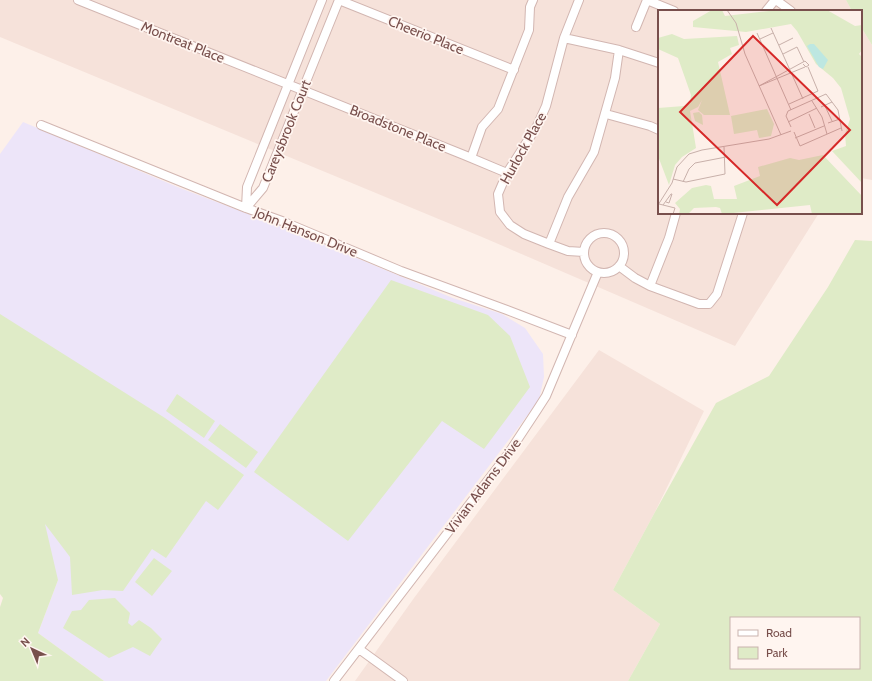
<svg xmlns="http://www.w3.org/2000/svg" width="872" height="681" viewBox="0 0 872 681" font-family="Cabin,sans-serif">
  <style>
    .residential { fill: #f6e2da }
    .education { fill: #ede5f9 }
    .green { fill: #dfebc7; fill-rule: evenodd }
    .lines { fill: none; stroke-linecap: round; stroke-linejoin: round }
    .street-casing { stroke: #d2b6b1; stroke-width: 10 }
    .street { stroke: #fff; stroke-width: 8 }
    .labels { text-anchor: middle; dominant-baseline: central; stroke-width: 3.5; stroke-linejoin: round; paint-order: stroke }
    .street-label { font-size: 14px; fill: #784f4c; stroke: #fff5f0 }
    .inset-road { fill: none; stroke: #c8b0aa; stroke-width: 1 }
    .view { fill: #d62828; fill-opacity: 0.15; stroke: #d62828; stroke-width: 2 }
    .inset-edge { fill: none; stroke: #784f4c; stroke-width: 2 }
  </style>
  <rect width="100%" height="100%" fill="#fdf0e9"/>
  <!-- residential -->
  <path class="residential" d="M0,0H846L852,11H659V213H819L735,346L482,237L0,37Z
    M861,27L872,45V180L861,178Z
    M599,350L704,411L655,512L613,590L660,624L628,681H355L414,598Z"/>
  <!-- education -->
  <path class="education" d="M23,122L180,188L277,225L453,298L502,314L525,328L543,354L544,377L539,400L326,681H104L38,633L58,580L0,483V154Z"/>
  <!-- green -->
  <path class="green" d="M846,0H872V45L861,27V11H852Z
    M855,240L872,241V681H628L660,624L613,590L655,512L716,403L769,376L828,287ZM731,618H859V668H731Z
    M391,280L488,315L510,336L530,387L484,449L442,421L348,541L254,472Z
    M0,314L165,418L244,475L218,510L206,501L166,558L152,549L123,591L103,590L72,595L70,557L45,524L58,580L38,633L104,681H0V607L3,598L0,594Z
    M177,394L215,421L204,438L166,411Z
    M220,424L258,452L246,468L208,440Z
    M154,558L172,571L152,596L135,582Z
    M115,598L130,613L128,623L132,626L139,620L151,628L162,639L150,656L133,647L109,658L63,628L72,611L81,610L89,600Z"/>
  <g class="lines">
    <!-- street casing -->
    <g class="street-casing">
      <path id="street" d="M78,0L464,155L507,173
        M322,0L247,187L246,208L263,188L339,0L514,70
        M579,0L564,38L546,106L537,126L507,173L498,194L500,212L510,225L524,234L549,244L568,251L584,252
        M647,0L674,11
        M776,0L791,11
        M766,11L775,0
        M636,27L647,0
        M564,38L619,50L659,63
        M606,114L650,126L659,130
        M41,125L246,208L282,221L401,271L507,310L572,335
        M471,158L482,127L498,109L529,30L530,7L533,0
        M584 253a20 20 0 1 1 40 0a20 20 0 1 1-40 0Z
        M549,244L568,197L594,152L615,78L619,50
        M619,266L635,278L650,286L699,304H709L717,294L743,213
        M650,286L669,238L676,213
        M359,649L403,681
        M334,681L508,454L537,410L546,396L598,272"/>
    </g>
    <!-- street -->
    <use href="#street" class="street"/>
  </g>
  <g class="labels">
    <!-- street labels -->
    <g class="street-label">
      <text transform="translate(426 35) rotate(22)">Cheerio Place</text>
      <text transform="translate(183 42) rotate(22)">Montreat Place</text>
      <text transform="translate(398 128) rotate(22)">Broadstone Place</text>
      <text transform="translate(286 131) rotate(-68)">Careysbrook Court</text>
      <text transform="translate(523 148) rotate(-61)">Hurlock Place</text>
      <text transform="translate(306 232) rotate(22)">John Hanson Drive</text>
      <text transform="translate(483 486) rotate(-53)">Vivian Adams Drive</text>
    </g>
  </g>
  <!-- overview -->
  <g transform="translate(658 10)">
    <rect width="204" height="204" fill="#fdf0e9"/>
    <path d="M54,0H64L67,6L120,0H169L197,16L204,15V40L201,44L204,47V173L174,141L188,136L187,124L192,109L183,78L175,68L158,54L139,21L133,14L88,22L35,17V11ZM14,24L26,29L79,26L81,35L72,38L74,44L60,52L72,105H46L40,100L44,90L40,97L32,101L38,138L24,147L17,155L11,175L0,146V98L26,96L32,93L33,85L20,48L0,39V28ZM109,99L116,114L113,126L101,128L99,120L76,124L73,106ZM41,102L44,105L45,115L37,111L35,103ZM165,145L204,186V204H154L152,195L66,204H64L62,198L58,197L36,198L30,204H21L22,199L17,193L34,178L48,175L53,176L56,189H79L76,176L102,166L100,157L132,148L141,150Z" fill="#dfebc7"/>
    <path d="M152,34H156L170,50L165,59L161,57L149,36Z" fill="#bde7e1"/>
    <path class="inset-road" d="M69,0L78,13L87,44L123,125M113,18L145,89M99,23L133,100M102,29L115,23M121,35L135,28M125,44L139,37L146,52M145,54L148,57L151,55L147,51L101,76L147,57M154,91L164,107L169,124M131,94L160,81L150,57M167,96L174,111M163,97L174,92M151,104L157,118M130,112L159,98M170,113L182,109M133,117L128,106L130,101L168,84L180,100L184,121M136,122L142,136L183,118M137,128L166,116M15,169L28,172L67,164L66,137M25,172L31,159L37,153L68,147M1,194L17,198L15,204M0,195L14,173L19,157L31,144L44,140L111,129L133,121M5,195L13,184H14L11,193L8,192"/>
    <path class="view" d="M95,26L192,120L119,195L22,102Z"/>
    <rect width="204" height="204" class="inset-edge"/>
  </g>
  <!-- legend -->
  <rect x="730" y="617" width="130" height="52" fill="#fff5f0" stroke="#c9b3ae"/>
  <rect x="738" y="630" width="20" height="6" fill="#ffffff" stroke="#c9b3ae"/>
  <text x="766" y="637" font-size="12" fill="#784f4c">Road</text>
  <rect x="738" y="647" width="20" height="12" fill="#dfebc7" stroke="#c9b3ae"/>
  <text x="766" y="657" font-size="12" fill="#784f4c">Park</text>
  <!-- north arrow -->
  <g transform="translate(32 649) rotate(316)" stroke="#fff5f0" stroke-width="3" paint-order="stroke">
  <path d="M0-3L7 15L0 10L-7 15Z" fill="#784f4c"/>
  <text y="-6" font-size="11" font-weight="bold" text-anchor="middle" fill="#784f4c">N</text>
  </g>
</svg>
